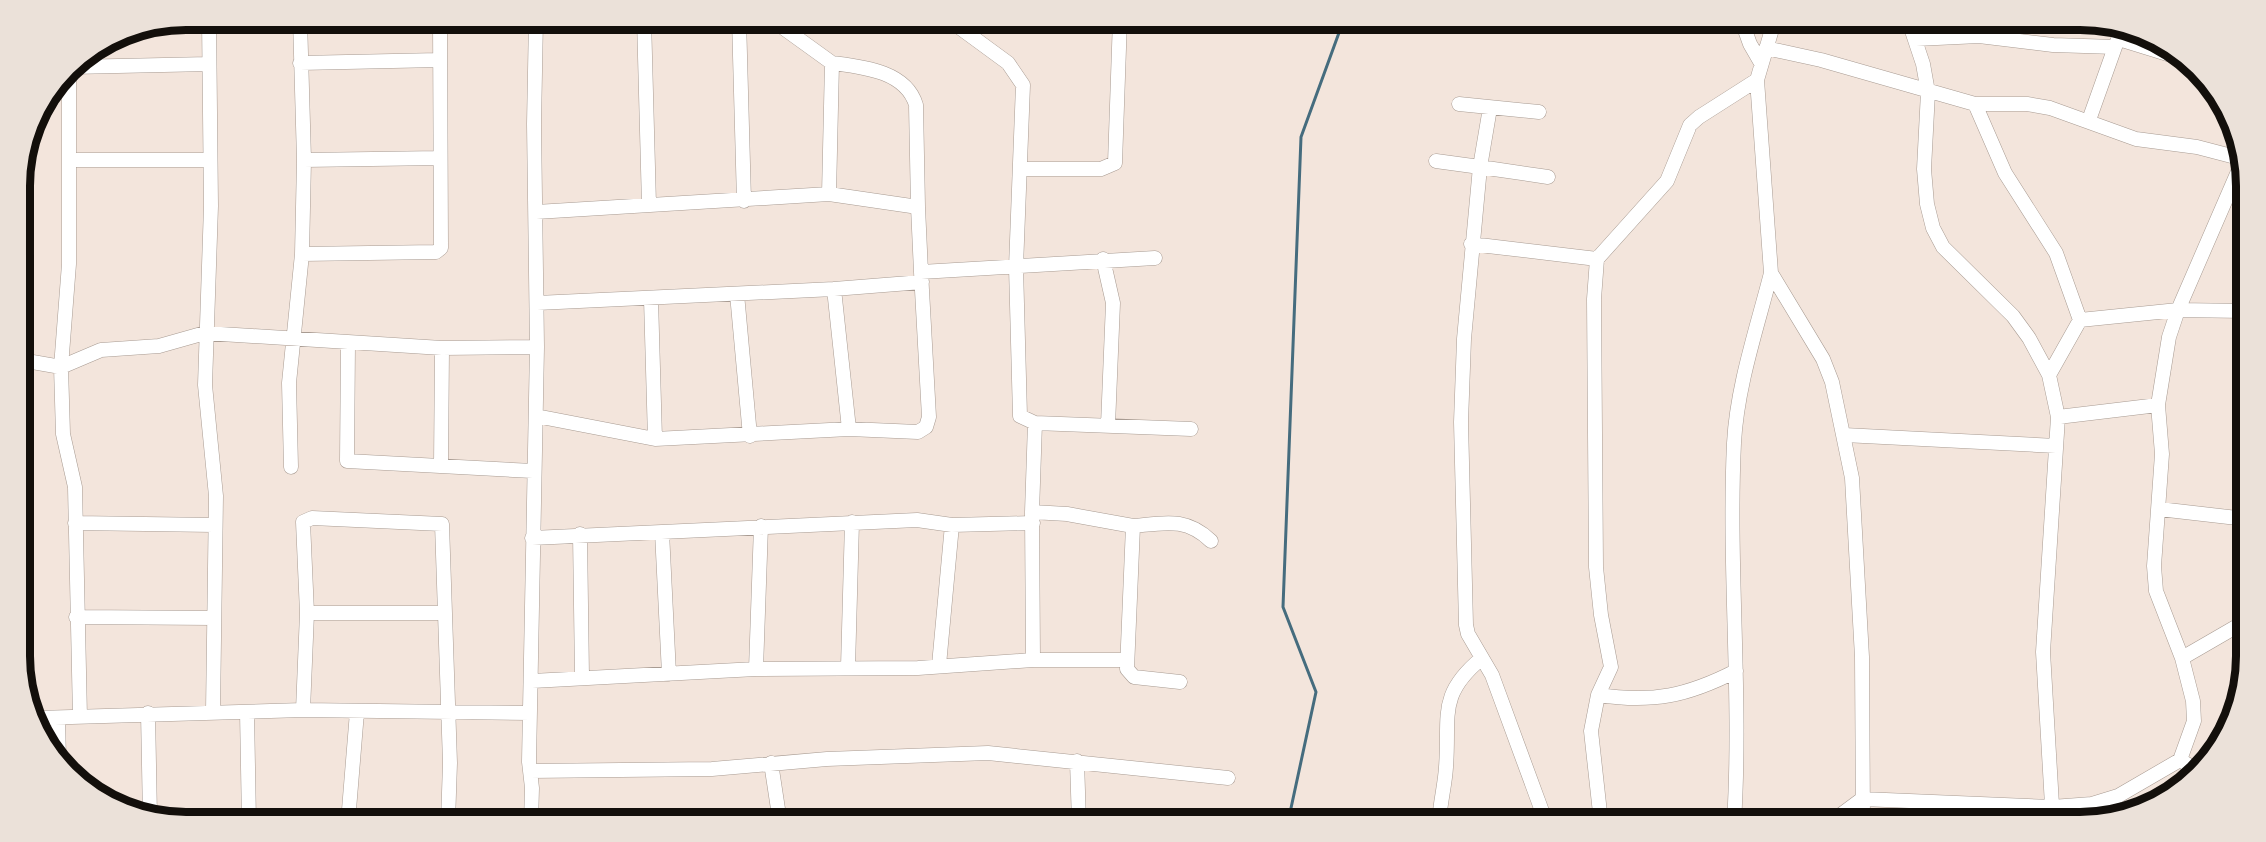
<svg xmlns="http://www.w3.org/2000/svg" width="2266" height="842" viewBox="0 0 2266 842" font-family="Ubuntu,sans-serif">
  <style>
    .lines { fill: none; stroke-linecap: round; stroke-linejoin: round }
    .stream { stroke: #456c7e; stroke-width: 3 }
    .minor-casing { stroke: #a89b92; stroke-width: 15 }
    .minor { stroke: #fff; stroke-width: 14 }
    .rim { fill: none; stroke: #130f0b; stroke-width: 8 }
  </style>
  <rect width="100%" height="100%" fill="#f3e5dc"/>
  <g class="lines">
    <!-- stream -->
    <path class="stream" d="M1288,822L1316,692L1283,607L1301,137L1344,19"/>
    <!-- minor casing -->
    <g class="minor-casing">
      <path id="minor" d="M209,19L211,206L205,385L216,496L213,711
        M644,19L649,205
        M739,19L744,201
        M771,19L832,63L829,194
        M948,19L1008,63L1023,85L1016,267L1020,416L1035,423L1191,429
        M1741,19L1750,44L1761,63
        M1775,19L1757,80L1771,273L1823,359L1832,382L1852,478L1862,657L1863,822
        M1908,19L1923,64L1928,92L1924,169L1927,204L1933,228L1943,247L2013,316L2029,338L2049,375L2058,417L2043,652L2053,822
        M1916,39L1979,36L2053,45L2115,47L2123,27
        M2119,39L2174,56
        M1766,48L1821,60L1975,104H2027L2050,108L2136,139L2197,147L2243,159
        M300,63L439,60
        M832,63C863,67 906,71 916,105L918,207
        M72,67L209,64
        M69,71V264L61,367L63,434L75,487L80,717
        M1459,104L1539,112
        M1975,104L2005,173L2056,253L2080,320L2049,375
        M2089,120L2115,47
        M70,160H210
        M304,160L440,158
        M1436,161L1480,167L1490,108
        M1022,169H1101L1115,163L1120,19
        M536,212L829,194L918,207L921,272
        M1471,244L1597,259
        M302,254L436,252L441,248L440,19
        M1103,259L1113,303L1108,425
        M834,289L849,429
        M737,294L750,436
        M651,299L655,439
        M537,303L834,289L922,282
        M2080,320L2178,310L2245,311
        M348,344L347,461L533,471
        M21,360L61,367L101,350L159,346L205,333L442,348L537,347
        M536,416L655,439L849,429L918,432L926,427L929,417L921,272L1155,258
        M2058,417L2158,405
        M1844,435L2056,446
        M441,466L442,348
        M291,467L289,383L302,254L304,160L300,19
        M2159,509L2246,519
        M1032,512L1067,514L1133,526L1127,669L1134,677L1180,682
        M75,523L214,525
        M1133,526C1165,523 1186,517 1211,541
        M662,532L669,674
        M580,534L582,677
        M532,538L917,520L952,525L1033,523
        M307,613H444
        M76,617L214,618
        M2182,658L2246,621
        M1033,660L1032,512L1035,423
        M939,665L952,525
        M848,667L852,522
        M756,669L761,526
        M1736,671C1687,696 1653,703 1598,695L1611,667L1601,615L1596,567L1594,299L1597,259L1667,181L1690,125L1699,117L1757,80
        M532,681L756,669L918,668L1033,660H1126
        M1598,695L1591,731L1601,822
        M303,710L307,613L303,522L312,518L442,524L450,763L448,822
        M247,712L249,822
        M148,713L150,817
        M38,718L303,710L530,713
        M58,719L59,761
        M2180,760L2195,769
        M1077,761L1079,822
        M771,763L780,822
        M530,771L712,769L827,759L988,753L1228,778
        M348,822L357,712
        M531,822L532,788L529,762L537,347L534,124L536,19
        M1439,822C1440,803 1445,785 1446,767C1450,716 1437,695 1482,658
        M1546,822L1492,675L1468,634L1466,625L1461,422L1464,339L1480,167L1548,177
        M1734,822C1742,696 1728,569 1734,443C1737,386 1757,328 1771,273
        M1831,822L1862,799L2052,807L2092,804L2118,796L2180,760L2194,721L2193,701L2182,658L2156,591L2154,566L2162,454L2158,405L2169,337L2178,310L2243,160"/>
    </g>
    <!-- minor -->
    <use href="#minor" class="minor"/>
  </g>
  <!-- crop -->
  <path d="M0 0H2266V842H0ZM186 30H2080A156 156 0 0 1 2236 186V656A156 156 0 0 1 2080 812H186A156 156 0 0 1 30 656V186A156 156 0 0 1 186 30Z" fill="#ebe1d9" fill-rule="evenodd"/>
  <path class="rim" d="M186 30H2080A156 156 0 0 1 2236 186V656A156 156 0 0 1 2080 812H186A156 156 0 0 1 30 656V186A156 156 0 0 1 186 30Z"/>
</svg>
